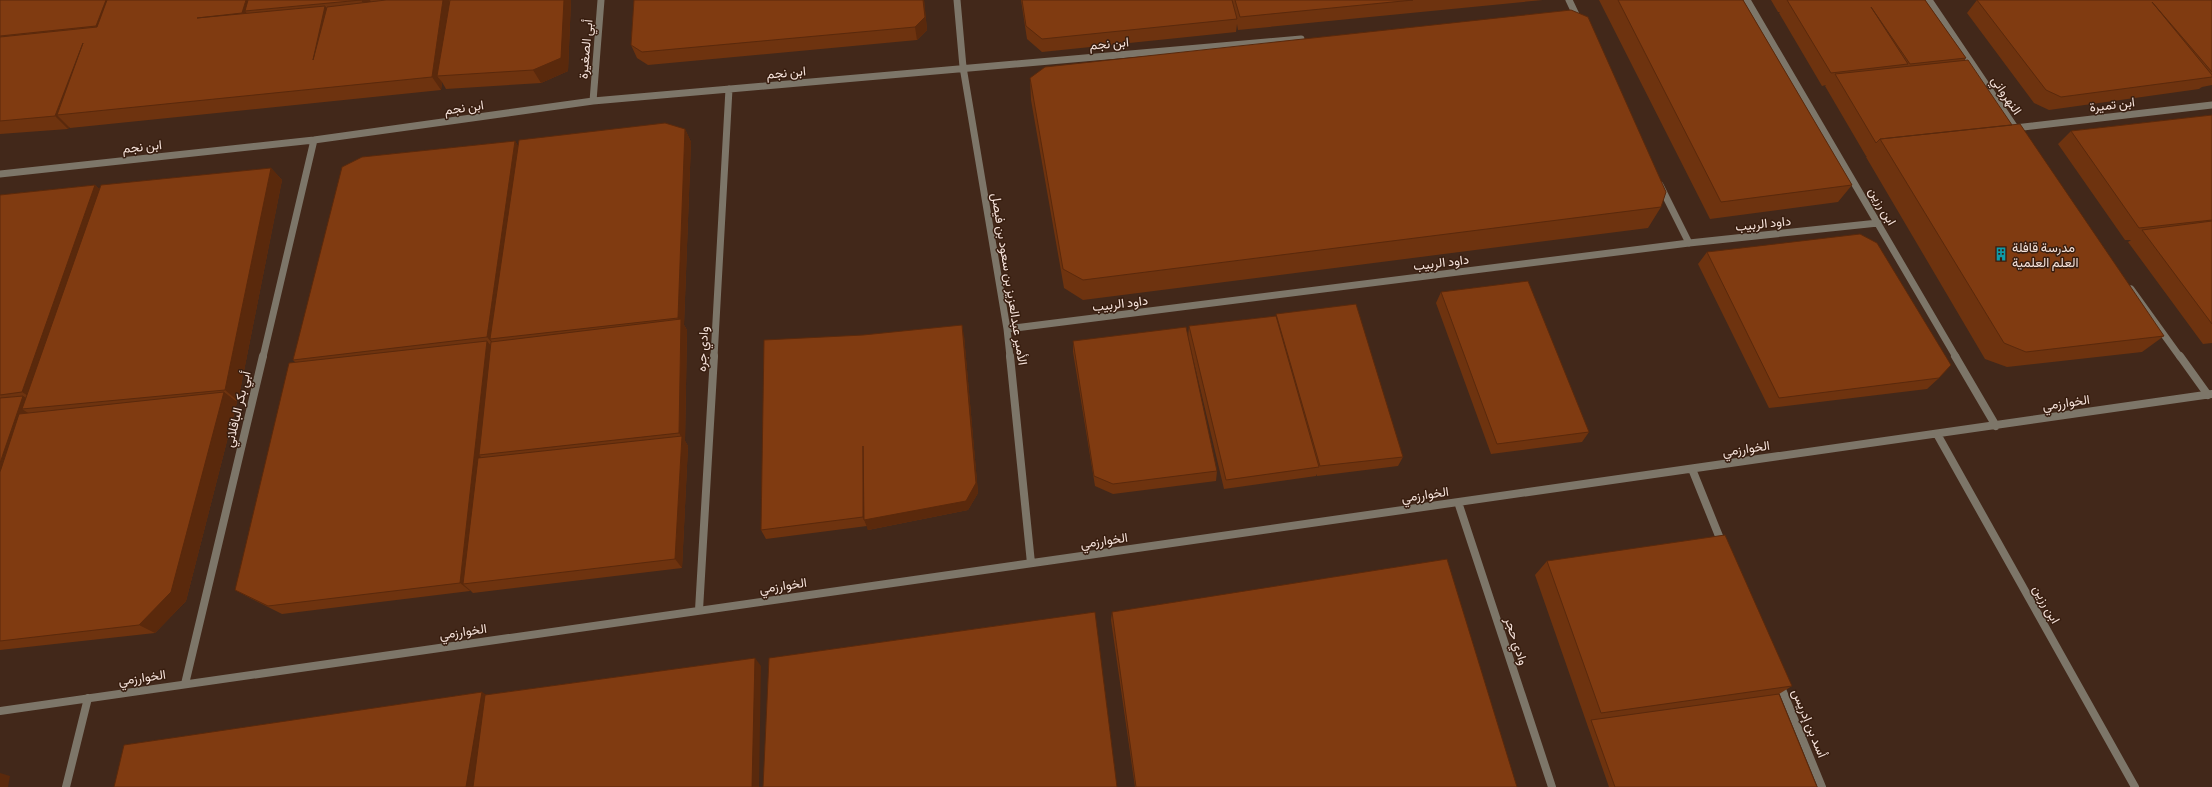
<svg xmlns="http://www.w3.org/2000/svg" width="2212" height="787" viewBox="0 0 2212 787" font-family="Barlow,Vazirmatn,sans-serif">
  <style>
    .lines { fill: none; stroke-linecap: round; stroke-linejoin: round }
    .minor-far1 { stroke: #7d7669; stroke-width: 7 }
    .minor { stroke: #7d7669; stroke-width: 8 }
    .wall { fill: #6e330f }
    .shaded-wall { fill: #5a290c }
    .building { fill: #803b11; stroke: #5a290c }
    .labels { text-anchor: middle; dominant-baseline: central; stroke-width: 3; stroke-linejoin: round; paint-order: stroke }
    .street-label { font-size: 13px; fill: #f4e1d9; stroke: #381e10 }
    .poi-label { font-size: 13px; fill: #f4e1d9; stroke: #381e10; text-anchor: start }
  </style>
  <rect width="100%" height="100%" fill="#42281a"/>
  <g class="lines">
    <!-- minor-far1 -->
    <path class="minor-far1" d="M957,0L963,67L1007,329L1010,357
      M1569,0L1579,21
      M1747,0L1956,357
      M1929,0L2018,132
      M593,101L601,0
      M2015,128L2212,105
      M0,174L314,140L593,101L1301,39
      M1660,185L1689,243
      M2131,289L2180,357
      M1007,329L1689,243L1878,223
      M263,357L314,140
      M714,357L729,89"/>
    <!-- minor -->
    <path class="minor" d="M1010,356L1031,563
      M1955,356L1996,426
      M2180,356L2208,395
      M1937,434L2135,787
      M1692,469L1723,546
      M1458,502L1552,787
      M699,610L714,356
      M1779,682L1822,787
      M185,684L263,356
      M0,711L2212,394
      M66,787L88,698"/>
  </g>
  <!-- wall -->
  <path class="wall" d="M0,0H571L568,71L541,83L446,89L442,82L441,90L70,128L69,127L68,129L0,134Z
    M634,0H924L927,30L917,40L648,65L637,58L631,45Z
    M1021,0H1543L1238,30L1237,24L1236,32L1042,52L1027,39Z
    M1599,0H1743L1852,185L1838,202L1710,219Z
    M1771,0H1925L1966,58L1963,61L2012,125L2164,336L2142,352L2007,367L1985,359L1866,157L1867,156H1866L1825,86L1826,85L1822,86L1779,13L1780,12H1778Z
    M1977,0H2212V85L2202,87L2199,89L2049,110L2034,103L1967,13Z
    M1030,78L1661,207L1648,228L1083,300L1064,288L1031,100Z
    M2212,115V343L2203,344L2128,242L2131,240H2125L2058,144L2071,131Z
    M685,129L691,142L684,325L687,330L685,441L688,446L682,568L473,593L470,590V591L282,614L250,598L235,590L295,362L293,360L515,141L518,146Z
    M271,168L282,180L238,401H236L237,402L186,601L155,633L0,650V195L95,185L99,189Z
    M1707,252L1939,378L1927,389L1769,408L1698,264Z
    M1441,292L1589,432L1582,442L1491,454L1436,303Z
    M1276,314L1403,457L1398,466L1317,476L1316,474V476L1224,489L1188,337L1189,326L1276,316Z
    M964,336L978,493L968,510L868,530L867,526L766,539L761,530Z
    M1073,341L1217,471L1216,481L1113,494L1095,486L1073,352Z
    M1547,561L1792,686L1779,694L1817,787H1609L1535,575Z
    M1112,612L1517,787H1135L1111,620Z"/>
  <!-- shaded-wall -->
  <path class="shaded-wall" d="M106,0H123L108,39L96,26Z
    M246,0H260L245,11L254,23L253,26L242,13Z
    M361,0H370L372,4L370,14Z
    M443,0H449L452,6L437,76L442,82L441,90L432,77Z
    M564,0H571L568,71L541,83L533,70Z
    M923,0H924L927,30L917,40L915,27Z
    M325,6L334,19L313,60Z
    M83,43L57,115L69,127L68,129L55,116Z
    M685,129L691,142L684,325L687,330L685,441L688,446L682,568L675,559L682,438L679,433L681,324L678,318Z
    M515,141L522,153L490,339L496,347V348L487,337Z
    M271,168L282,180L238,401L225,390Z
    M95,185L109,198L39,403L22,392Z
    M962,325L964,336L978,493L968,510L868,530L863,517V446Z
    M487,341L496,352L479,455L485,461L463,584L470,590V591L460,583Z
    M224,392L237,402L186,601L155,633L139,625Z
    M23,396L39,406L22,409L36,418L0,523V463Z
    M755,658L761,666L759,787H752Z
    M482,692L493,699L478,787H466Z
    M0,773L10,776L8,787H0Z"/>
  <!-- building -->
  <path class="building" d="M0,0H106L96,26L0,36Z
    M107,0H246L242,13L197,18L325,6L313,60L327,7L386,0H443L432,77L57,115L83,43L55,116L0,121V37L97,27Z
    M248,0H361L245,11Z
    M450,0H564L561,58L533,70L437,76Z
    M634,0H923L925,17L915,27L642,52L631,45Z
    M1022,0H1232L1237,19L1042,39L1026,26Z
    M1235,0H1413L1240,17Z
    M1618,0H1743L1852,185L1721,202Z
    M1787,0H1925L1966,58L1910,64L1871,7L1908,64L1831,73Z
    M1977,0H2212V72L2152,2L2212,75V77L2061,97L2046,90Z
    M1571,10L1588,17L1666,192L1661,207L1083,280L1063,269L1030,78L1045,67Z
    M1968,60L2012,125L1880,139L1876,143L1835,74Z
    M2212,115V220L2139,228L2071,131Z
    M665,123L685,129L678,318L490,339L519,140Z
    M2020,124L2164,336L2026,352L2004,343L1880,139Z
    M515,141L487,337L293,360L342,167L362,157Z
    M271,168L225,390L22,409L101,185Z
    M95,185L22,392L0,395V195Z
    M2212,221V324L2142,230Z
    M1860,234L1877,243L1951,365L1939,378L1779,398L1707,252Z
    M1528,281L1589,432L1497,444L1441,292Z
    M1356,304L1403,457L1320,466L1276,314Z
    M1276,316L1319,467L1226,480L1189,326Z
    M681,319L679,433L479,455L491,342Z
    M962,325L976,483L966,501L864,520L863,446V517L761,530L764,340L863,335Z
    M1186,327L1217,471L1113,484L1094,476L1073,341Z
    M487,341L460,583L268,606L235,590L289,363Z
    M224,392L171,592L139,625L0,641V472L19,414Z
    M23,396L0,463V398Z
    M682,436L675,559L463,584L478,458Z
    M1725,535L1792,686L1601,713L1547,561Z
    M1447,559L1517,787H1136L1112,612Z
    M1095,612L1117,787H763L769,658Z
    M755,658L752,787H473L485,695Z
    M482,692L466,787H114L124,745Z
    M1779,694L1817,787H1615L1591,720Z"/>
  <!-- icons -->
  <defs>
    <g id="building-bare" transform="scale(1.08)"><path d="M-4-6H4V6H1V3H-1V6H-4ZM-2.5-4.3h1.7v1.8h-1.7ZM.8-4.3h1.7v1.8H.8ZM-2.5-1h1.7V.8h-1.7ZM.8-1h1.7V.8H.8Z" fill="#0f9aa8" stroke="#381e10" stroke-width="2.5" paint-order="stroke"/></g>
  </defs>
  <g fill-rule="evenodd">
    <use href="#building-bare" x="2001" y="254"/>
  </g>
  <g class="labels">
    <!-- street labels -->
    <g class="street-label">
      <text transform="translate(1109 43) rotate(-5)">ابن نجم</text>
      <text transform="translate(585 49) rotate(-85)">أبي الصغيرة</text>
      <text transform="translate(786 72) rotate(-5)">ابن نجم</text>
      <text transform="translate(2007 95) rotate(56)">النهرواني</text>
      <text transform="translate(2112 104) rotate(-7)">ابن تميرة</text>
      <text transform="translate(464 107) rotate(-8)">ابن نجم</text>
      <text transform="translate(142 146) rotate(-6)">ابن نجم</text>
      <text transform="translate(1883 206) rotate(60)">ابن رزين</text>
      <text transform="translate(1763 223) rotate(-6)">داود الربيب</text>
      <text transform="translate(1441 262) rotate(-7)">داود الربيب</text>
      <text transform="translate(1010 279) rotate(81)">الأمير عبدالعزيز بن سعود بن فيصل</text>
      <text transform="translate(1120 303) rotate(-7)">داود الربيب</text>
      <text transform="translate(702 349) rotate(-87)">وادي جره</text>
      <text transform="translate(2066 402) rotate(-8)">الخوارزمي</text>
      <text transform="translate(237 409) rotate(-77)">أبي بكر الباقلاني</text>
      <text transform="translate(1746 448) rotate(-8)">الخوارزمي</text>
      <text transform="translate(1425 494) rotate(-8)">الخوارزمي</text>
      <text transform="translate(1104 540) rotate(-8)">الخوارزمي</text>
      <text transform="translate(783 585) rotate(-8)">الخوارزمي</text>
      <text transform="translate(2047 604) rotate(61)">ابن رزين</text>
      <text transform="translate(463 631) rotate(-8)">الخوارزمي</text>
      <text transform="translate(1517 641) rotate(72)">وادي حجر</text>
      <text transform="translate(142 677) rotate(-8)">الخوارزمي</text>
      <text transform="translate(1810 723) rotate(68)">أسد بن إدريس</text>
    </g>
    <!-- poi labels -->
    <g class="poi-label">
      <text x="2012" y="247">مدرسة قافلة<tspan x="2012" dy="15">العلم العلمية</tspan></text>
    </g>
  </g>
</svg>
